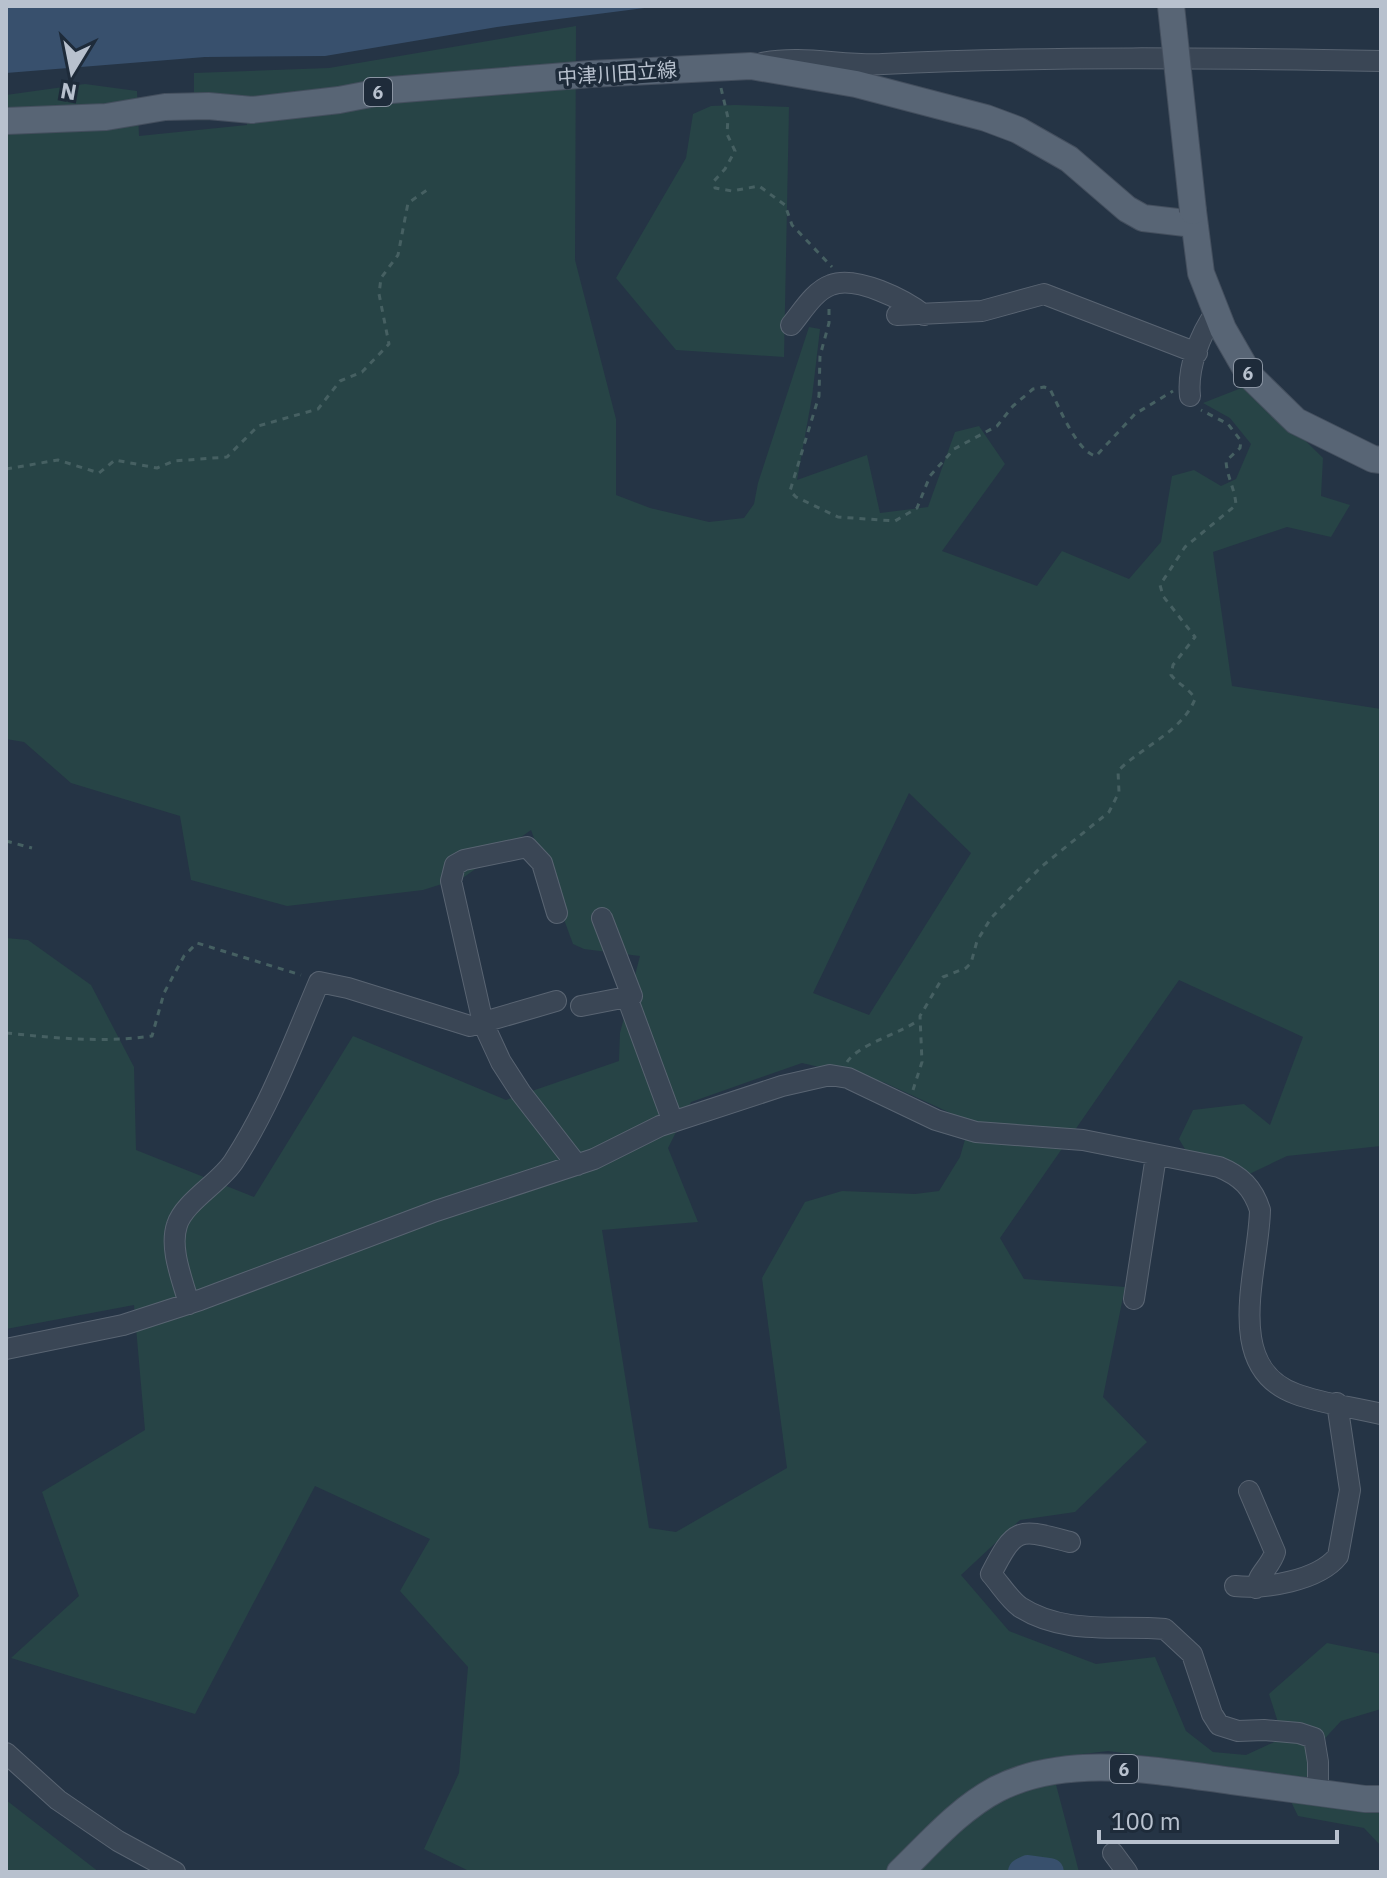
<svg xmlns="http://www.w3.org/2000/svg" width="1387" height="1878" viewBox="0 0 1387 1878" font-family="'IBM Plex Sans','Noto Sans JP',sans-serif">
  <style>
    .green { fill: #274446; fill-rule: evenodd }
    .water { fill: #38506d }
    .lines { fill: none; stroke-linecap: round; stroke-linejoin: round }
    .river { stroke: #38506d; stroke-width: 28 }
    .minor-casing { stroke: #596472; stroke-width: 22 }
    .major-casing { stroke: #444f5e; stroke-width: 28 }
    .path { stroke: #466062; stroke-width: 3; stroke-dasharray: 6 6; stroke-linecap: butt }
    .minor { stroke: #3a4655; stroke-width: 20 }
    .major { stroke: #586575; stroke-width: 26 }
    .major-bridge-casing { stroke: #444f5e; stroke-width: 28; stroke-linecap: butt }
    .major-bridge { stroke: #586575; stroke-width: 26 }
    .labels { text-anchor: middle; dominant-baseline: central; stroke-width: 7; stroke-linejoin: round; paint-order: stroke }
    .shield { fill: #1e2b3a; stroke: #8a94a2; stroke-width: 2 }
    .shield-label { font-size: 18px; font-weight: bold; fill: #b8c1ce }
    .street-label { font-size: 20px; fill: #b8c1ce; stroke: #1e2b3a }
  </style>
  <rect width="100%" height="100%" fill="#253445"/>
  <!-- green -->
  <path class="green" d="M576,26L575,260L616,419V495L650,508L709,522L744,518L754,504L758,483L809,327L820,329L812,397L797,480L867,455L880,513L928,507L955,432L979,426L1005,464L942,551L1037,586L1062,551L1129,579L1161,542L1172,476L1194,470L1221,486L1236,479L1251,444L1230,418L1203,403L1249,385L1323,458L1321,496L1350,505L1331,537L1287,527L1213,552L1232,686L1381,709V1146L1287,1156L1245,1176L1189,1156L1179,1139L1193,1110L1244,1104L1270,1125L1303,1037L1179,980L1000,1238L1024,1279L1125,1287L1103,1397L1147,1442L1075,1512L1020,1520L961,1575L1009,1631L1096,1664L1155,1657L1186,1731L1213,1752L1246,1755L1283,1738L1269,1694L1327,1643L1381,1654V1709L1341,1721L1316,1748L1326,1804L1381,1812V1846L1364,1828L1298,1816L1277,1773L1108,1751L1049,1758L1079,1872C1060,1872 1045,1864 1027,1859L1007,1872H471L424,1849L459,1773L468,1667L400,1591L430,1539L315,1486L195,1714L11,1658L79,1596L42,1492L145,1430L134,1305L6,1329V938L28,940L91,985L134,1067L136,1150L254,1197L353,1036L506,1100L619,1061L620,1033L640,956L584,949L573,944L531,830L464,877L423,890L287,906L191,880L180,816L71,783L24,742L6,739V95L85,84L137,91L139,136L247,125L246,98L194,94V73L329,68ZM909,793L971,853L869,1015L813,993ZM802,1063L883,1082L970,1122L960,1157L939,1191L915,1194L842,1191L805,1202L762,1278L787,1468L676,1532L649,1528L602,1230L698,1222L668,1148L691,1102Z
    M735,105L789,107L784,357L676,350L616,278L686,158L693,114L711,106Z
    M6,1800L99,1872H6Z"/>
  <!-- water -->
  <path class="water" d="M6,6H660L497,27L325,56L205,57L6,73Z"/>
  <g class="lines">
    <!-- river -->
    <path class="river" d="M1022,1872L1028,1869L1050,1872"/>
    <!-- minor casing -->
    <g class="minor-casing">
      <path id="minor" d="M762,63C802,55 842,66 883,64C1049,56 1215,58 1381,61
        M897,315L982,311L1044,294L1197,353
        M791,325C802,312 814,291 831,285C856,275 905,300 924,315
        M1190,396C1187,368 1200,334 1216,312
        M557,913L542,863L527,847L464,860L455,865L451,881L483,1023L501,1062L521,1093L577,1165
        M627,997L673,1122
        M581,1006L632,996L602,918
        M1134,1299L1156,1156
        M189,1304C183,1281 169,1249 177,1225C184,1202 221,1182 234,1161C270,1106 293,1043 319,982L348,988L470,1026L556,1001
        M6,1349L123,1325L200,1300L436,1211L594,1159L660,1126L782,1086L830,1075L848,1078L936,1120L976,1132L1083,1140L1219,1167C1241,1176 1253,1188 1260,1210C1259,1269 1221,1367 1296,1394C1323,1404 1353,1407 1381,1414
        M1249,1491L1275,1552C1271,1566 1258,1574 1256,1588
        M1070,1542C1019,1529 1016,1525 991,1574C1000,1584 1009,1599 1020,1607C1063,1635 1116,1625 1165,1629L1192,1654L1212,1714L1219,1725L1238,1731L1264,1730L1299,1733L1314,1738L1318,1762V1792
        M1235,1586C1265,1589 1318,1581 1338,1556L1350,1490L1337,1403
        M6,1753L58,1800L118,1841L175,1872
        M1113,1853L1127,1872"/>
    </g>
    <!-- major casing -->
    <g class="major-casing">
      <path id="major" d="M6,121L106,117L165,107L208,106L252,110L339,100L391,90L591,74L751,66L856,84L986,118L1018,130L1069,159L1127,209L1143,218L1194,224
        M1193,211L1201,273L1223,329L1250,376L1296,421L1373,459L1381,460
        M900,1872C930,1843 959,1809 997,1789C1068,1753 1157,1771 1232,1781C1276,1787 1321,1793 1365,1799H1381"/>
    </g>
    <!-- path -->
    <path class="path" d="M721,88L728,118L727,134L735,151L725,169L714,181L715,188L732,191L759,186L785,205L792,225L832,267
      M829,309V323L820,356L819,396L790,491L796,497L838,517L895,521L917,508L930,476L954,449L997,426L1013,406L1033,389L1044,387L1050,389C1059,407 1077,452 1096,456L1135,414L1173,391
      M6,469L58,460L99,473L115,460L157,468L174,461L227,457L258,426L318,409L340,381L362,372L389,344L379,294L381,278L398,255L408,203L427,190
      M6,841L32,848
      M6,1033C56,1038 102,1043 152,1036L164,993L184,956L197,943L301,975
      M847,1062C859,1044 899,1034 919,1020
      M913,1090L922,1062L920,1016L943,977L966,968L971,963L977,941L991,918L1041,867L1109,812L1119,792L1118,771C1141,747 1182,732 1195,699C1190,689 1178,684 1171,675L1173,665L1195,637L1163,596L1160,585L1185,547L1236,505C1235,489 1227,477 1226,461L1240,448L1241,441L1228,424L1201,410"/>
    <!-- minor -->
    <use href="#minor" class="minor"/>
    <!-- major -->
    <use href="#major" class="major"/>
    <!-- major-bridge casing -->
    <g class="major-bridge-casing">
      <path id="major-bridge" d="M1171,6L1193,211"/>
    </g>
    <!-- major-bridge -->
    <use href="#major-bridge" class="major-bridge"/>
  </g>
  <g class="labels">
    <!-- shield labels -->
    <g class="shield">
      <rect x="364" y="78" width="28" height="28" rx="6"/>
      <rect x="1234" y="359" width="28" height="28" rx="6"/>
      <rect x="1110" y="1755" width="28" height="28" rx="6"/>
    </g>
    <g class="shield-label">
      <text x="378" y="92">6</text>
      <text x="1248" y="373">6</text>
      <text x="1124" y="1769">6</text>
    </g>
    <!-- street labels -->
    <g class="street-label">
      <text transform="translate(617 73) rotate(-4)">中津川田立線</text>
    </g>
  </g>
  <!-- border -->
  <rect width="1387" height="1878" fill="none" stroke="#b8c1ce" stroke-width="16"/>
  <!-- north arrow -->
  <g transform="translate(72 72) rotate(190)" stroke="#1e2b3a" stroke-width="6" paint-order="stroke">
  <path d="M0-6L14 30L0 20L-14 30Z" fill="#b8c1ce"/>
  <text y="-12" font-size="22" font-weight="bold" text-anchor="middle" fill="#b8c1ce">N</text>
  </g>
  <!-- scale -->
  <path d="M1099 1830v12h238v-12" fill="none" stroke="#b8c1ce" stroke-width="4"/>
  <text x="1111" y="1830" font-size="24" fill="#b8c1ce" stroke="#1e2b3a" stroke-width="6" paint-order="stroke">100 m</text>
</svg>
